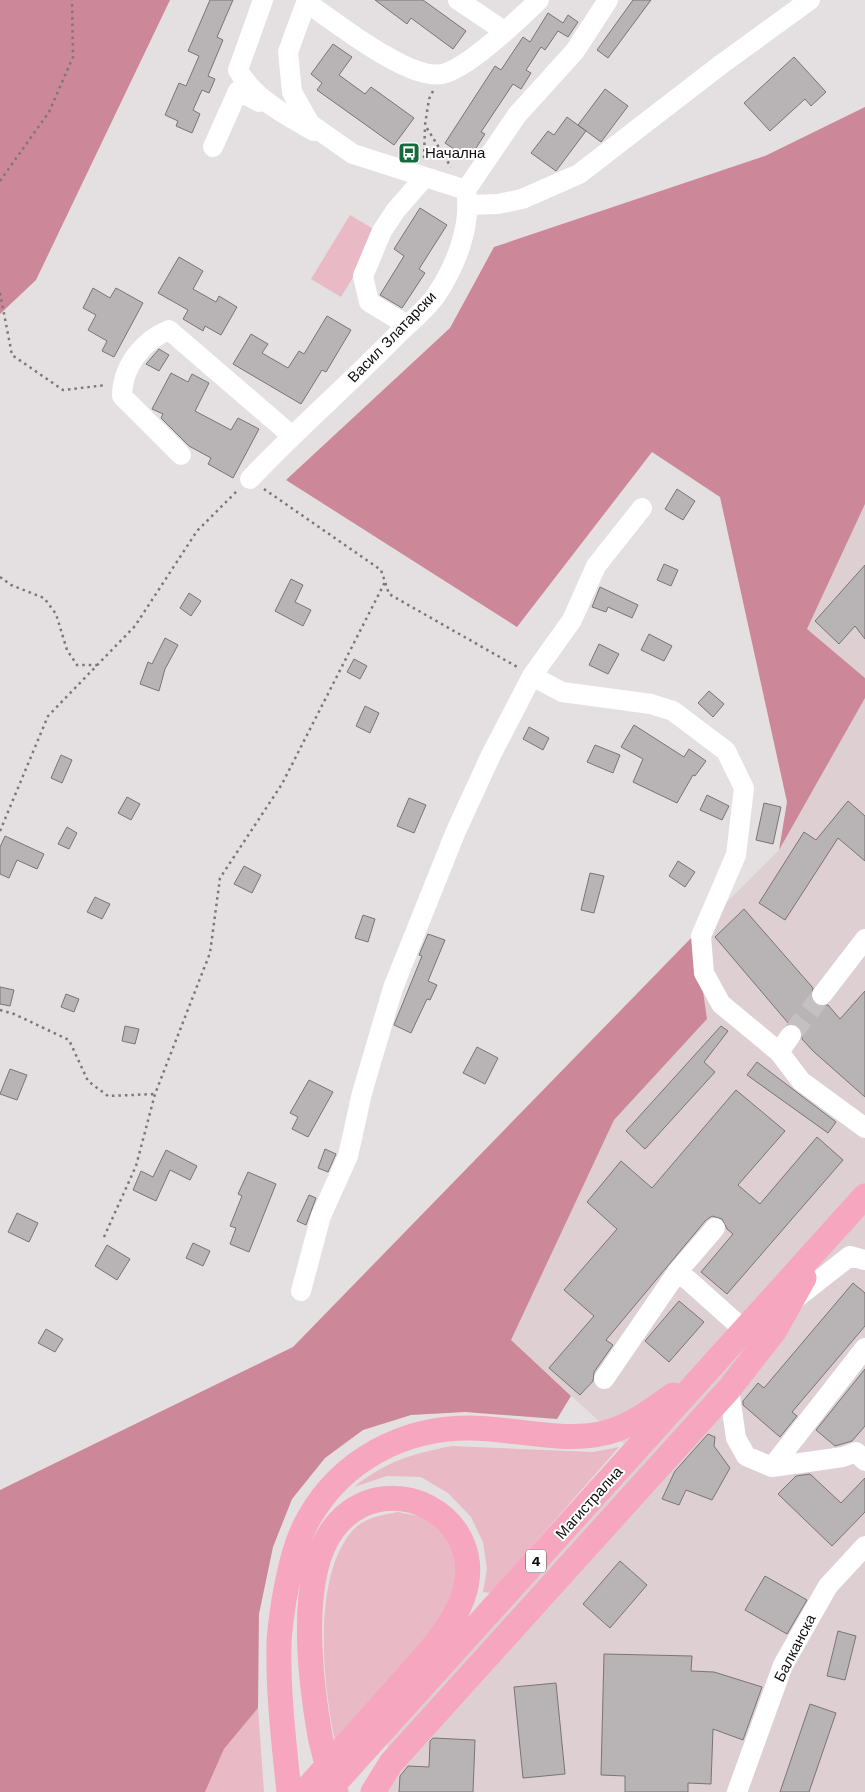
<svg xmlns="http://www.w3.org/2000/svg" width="865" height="1792" viewBox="0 0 865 1792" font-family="'Work Sans',sans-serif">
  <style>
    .built { fill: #ddcfd2 }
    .green { fill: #e9bac5 }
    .forest { fill: #cc8799 }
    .building { fill: #b8b3b4; stroke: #797576 }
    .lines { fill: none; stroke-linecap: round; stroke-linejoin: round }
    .minor-tunnel { stroke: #c4c0c1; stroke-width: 20; stroke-dasharray: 20 10; stroke-linecap: butt }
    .path { stroke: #7b7878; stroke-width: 2.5; stroke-dasharray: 2.5 4; stroke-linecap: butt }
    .minor { stroke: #fff; stroke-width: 20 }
    .major { stroke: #f6a6bf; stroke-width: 25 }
    .labels { text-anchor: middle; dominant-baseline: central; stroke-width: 4; stroke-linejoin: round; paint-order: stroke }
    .shield { fill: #fff; stroke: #585858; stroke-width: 1 }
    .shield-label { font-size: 14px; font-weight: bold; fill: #111010 }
    .poi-label { font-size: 15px; fill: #111010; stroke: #fff; text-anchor: start }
    .street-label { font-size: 15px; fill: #111010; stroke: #fff }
  </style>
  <rect width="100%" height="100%" fill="#e4dfe0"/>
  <!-- built -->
  <path class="built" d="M865,504V678L807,629Z
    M865,698V1792H380L391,1723L634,1453L510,1340L614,1120L707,1019L695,934L779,850Z"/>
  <!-- green -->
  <path class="green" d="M350,215L380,233L341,297L311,279Z
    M452,1446L593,1452L619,1447L491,1593L483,1592L487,1569L483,1542L471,1517L448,1493L421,1477L387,1476L354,1487C387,1461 411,1454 452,1446Z
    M398,1512L423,1517L445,1529L460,1551L456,1601L336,1745C323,1687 311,1577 353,1530C365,1517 383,1515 398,1512Z
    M258,1708L264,1792H205L224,1749Z"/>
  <!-- forest -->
  <path class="forest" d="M0,0H170L36,280L0,314Z
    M865,107V504L807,629L865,678V698L779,850L787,802L720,497L652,452L517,627L286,480L450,328L494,247L765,156Z
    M695,934L707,1019L614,1120L511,1340L571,1396L557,1419L465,1412L411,1415L363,1430L325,1458L292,1499L273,1547L259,1614L258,1708L224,1749L205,1792H0V1490L293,1347Z"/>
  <!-- building -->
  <path class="building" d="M210,0H233L217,37L223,40L208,76L215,79L209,93L202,90L193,110L200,114L192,133L176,126L178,121L165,115L179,83L186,86L199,56L188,51Z
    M375,0H423L466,31L453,49L411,18L407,24Z
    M633,0H651L608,58L597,50Z
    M548,13L563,23L568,15L578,22L568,37L558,31L545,50L541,47L526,70L531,73L521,89L513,84L481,132L485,134L469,159L445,143L495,66L501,70L523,37L530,42Z
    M333,44L352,57L339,75L365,94L371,87L414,118L394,145L317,90L322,83L311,74Z
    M794,57L826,92L811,106L805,99L770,131L744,103Z
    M605,89L628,106L601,142L578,125Z
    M567,117L586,131L556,171L531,153L548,131L554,135Z
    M420,208L447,225L419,269L425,273L402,308L380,295L404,256L394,249Z
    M179,257L203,271L193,289L216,302L219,296L237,307L221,335L205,326L203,331L183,319L188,310L158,293Z
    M93,288L110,298L116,288L143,303L114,357L102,351L107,341L88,330L96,315L83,308Z
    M327,316L351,330L326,372L322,370L301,404L233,364L251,334L268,344L262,353L288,368L299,351L304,354Z
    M159,349L169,355L159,371L146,364Z
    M171,373L188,382L192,374L209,383L195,411L231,430L238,418L259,429L233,478L208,464L211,458L189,446L161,418L163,414L152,409Z
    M677,489L695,501L683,520L665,509Z
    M664,564L678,570L671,586L657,580Z
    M865,565V639L855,626L839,644L815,621Z
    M291,579L303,585L295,602L311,610L303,626L275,611Z
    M600,587L638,605L632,618L608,607L606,612L592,607Z
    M189,593L201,601L191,616L180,608Z
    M649,634L672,646L664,661L641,650Z
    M165,638L178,645L165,669L159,691L140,684L148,662L152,664Z
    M599,644L619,654L608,674L589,665Z
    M354,659L367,666L360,679L347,672Z
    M709,691L724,704L713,717L698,703Z
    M365,706L379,713L370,733L356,726Z
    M634,725L684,757L689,749L706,761L695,776L693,775L677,803L633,782L643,759L621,747Z
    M529,727L549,738L543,750L523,739Z
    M595,745L620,755L613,773L587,762Z
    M61,755L72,760L62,783L51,778Z
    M707,795L729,806L722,820L700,810Z
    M127,797L140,804L131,820L118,813Z
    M409,798L426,805L414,833L397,826Z
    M848,801L865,816V861L838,838L785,920L759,903L804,832L816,840Z
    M764,803L781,807L773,844L756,840Z
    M67,827L77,833L69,849L58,844Z
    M5,836L44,854L37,869L17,860L9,878L0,874V847Z
    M678,861L695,872L685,887L669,876Z
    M244,866L261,875L252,893L234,884Z
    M590,873L604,876L594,913L581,910Z
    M95,897L110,904L102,919L87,912Z
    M744,909L813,988L811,999L815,1005L821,1007L828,1005L840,1019L865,991V1097L813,1051L802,1039V1030L798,1026L789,1024L715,937Z
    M363,915L375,919L368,942L355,938Z
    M428,934L445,940L428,981L437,985L430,1000L427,999L411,1033L394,1025L422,956L419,955Z
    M0,987L14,990L10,1006L0,1004Z
    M66,994L79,999L74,1012L61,1007Z
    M125,1026L139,1029L135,1044L122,1041Z
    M721,1026L728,1031L704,1062L715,1072L645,1149L626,1131Z
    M477,1047L498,1058L485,1084L463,1073Z
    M757,1062L836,1122L828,1133L747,1075Z
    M10,1069L27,1075L17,1100L0,1094Z
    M309,1080L333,1092L308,1137L292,1129L298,1117L290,1113Z
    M736,1090L785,1131L738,1185L760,1204L817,1137L843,1160L727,1294L701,1272L733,1234L727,1229L722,1219L712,1216L706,1220L606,1340L613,1345L594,1372L593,1381L580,1395L549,1368L594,1316L564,1290L617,1229L587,1202L621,1161L652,1188Z
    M325,1149L336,1154L328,1172L318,1168Z
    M166,1150L197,1166L190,1180L170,1170L156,1201L133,1190L141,1171L153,1177Z
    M248,1172L276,1184L249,1252L230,1244L236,1228L230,1226L242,1196L238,1194Z
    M309,1195L316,1198L306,1225L297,1221Z
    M17,1213L38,1223L29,1242L8,1232Z
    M193,1243L210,1251L203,1266L186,1258Z
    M107,1245L130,1259L117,1280L95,1266Z
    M853,1283L865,1293V1326L792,1412L797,1416L780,1437L743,1405V1401L758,1383L764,1388Z
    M679,1301L704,1322L669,1362L645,1341Z
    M46,1329L63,1339L55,1352L38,1343Z
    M865,1369V1426L852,1441L835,1446L816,1430Z
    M708,1434L715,1437L714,1446L730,1468L712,1500L686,1490L679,1505L662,1499L675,1471Z
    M810,1474L841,1503L865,1478V1512L832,1546L778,1494L796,1476Z
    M620,1561L647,1585L610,1628L583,1604Z
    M765,1576L807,1600L787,1634L745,1610Z
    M838,1631L856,1636L845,1680L827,1676Z
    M604,1654L692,1656L691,1671L714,1672L762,1687L743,1740L713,1729L711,1784L688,1783V1792H625V1776L601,1775Z
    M556,1683L565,1774L523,1778L514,1687Z
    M810,1704L836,1713L809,1792H780Z
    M433,1738L475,1740L473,1792H399L400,1776L408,1766L429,1767L430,1741Z"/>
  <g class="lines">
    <!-- minor-tunnel -->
    <path class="minor-tunnel" d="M791,1035L822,995"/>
    <!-- path -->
    <path class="path" d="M433,91L429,99L425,125L451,167
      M424,158L425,126
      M0,181L49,112L73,57L72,0
      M0,293L12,355L63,390L106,385
      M264,489L381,570L389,594L519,668
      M0,577L11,585L44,598L56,614L67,650L77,665H97
      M0,831L48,716L135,626L197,531L238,490
      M0,1010L14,1014L69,1040L88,1081L108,1096L155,1094
      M104,1237L136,1166L155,1094L210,953L220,878L282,784L385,582"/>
    <!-- minor -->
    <path class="minor" d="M263,0L238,70C253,98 287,116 314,131
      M307,0L288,52L292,92L310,124L353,154L466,190
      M458,0L504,31
      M306,2C334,21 409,81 442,74C468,69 519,19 539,0
      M213,147L238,91L259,102
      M468,205L498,204L522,199L579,174L723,63L810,0
      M407,325L369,302L363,276L382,231L396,210L424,178
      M181,455L122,396C122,367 143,340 169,330L291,435
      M250,479C296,430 347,386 394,338C408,324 426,310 437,294C456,265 472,225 466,190L517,115L575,51L608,0
      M532,676L562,692L651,704L673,711L726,751L744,788L736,855L701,936L704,973L721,1004L779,1052L801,1081L865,1128
      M822,995L865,939
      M779,1052L791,1035
      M678,1271L744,1330
      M301,1291L321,1216L348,1156L362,1093L393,988L456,831L491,755L532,676L572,620L596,566L642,508
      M795,1299L850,1256L865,1260
      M604,1379L678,1271L715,1228
      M729,1389L736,1438L746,1456L772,1467L843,1457L856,1452L865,1461
      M772,1467L865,1348
      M737,1792L783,1665L828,1586L865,1546"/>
    <!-- major -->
    <path class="major" d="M289,1792C284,1744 278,1694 279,1645C279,1631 282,1615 284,1600C289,1573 295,1542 309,1518C342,1460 403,1428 469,1428C512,1428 557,1442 600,1434C627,1429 651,1411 673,1395
      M304,1792C335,1757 366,1723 397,1688C421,1660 450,1633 463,1597C491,1515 385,1462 334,1528C298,1574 310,1676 319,1730C322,1751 330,1772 336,1792
      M327,1792L865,1196
      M373,1792L391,1763L729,1389L775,1330L804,1278"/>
  </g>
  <!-- icons -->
  <defs>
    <g id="bus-square" transform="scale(1.125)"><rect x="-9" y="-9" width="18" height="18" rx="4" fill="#16693a" stroke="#fff"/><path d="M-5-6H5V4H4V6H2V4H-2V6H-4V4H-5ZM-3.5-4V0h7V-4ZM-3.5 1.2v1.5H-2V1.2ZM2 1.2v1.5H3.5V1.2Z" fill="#fff"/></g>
  </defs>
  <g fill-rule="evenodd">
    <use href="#bus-square" x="409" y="153"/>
  </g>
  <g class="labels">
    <!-- shield labels -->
    <rect class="shield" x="526" y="1549.5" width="20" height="23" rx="4"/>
    <g class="shield-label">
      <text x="536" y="1561">4</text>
    </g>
    <!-- poi labels -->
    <g class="poi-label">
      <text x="425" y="153">Начална</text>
    </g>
    <!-- street labels -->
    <g class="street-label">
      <text transform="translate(392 337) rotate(-46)">Васил Златарски</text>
      <text transform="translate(589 1503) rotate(-48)">Магистрална</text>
      <text transform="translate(795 1648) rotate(-63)">Балканска</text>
    </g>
  </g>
</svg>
